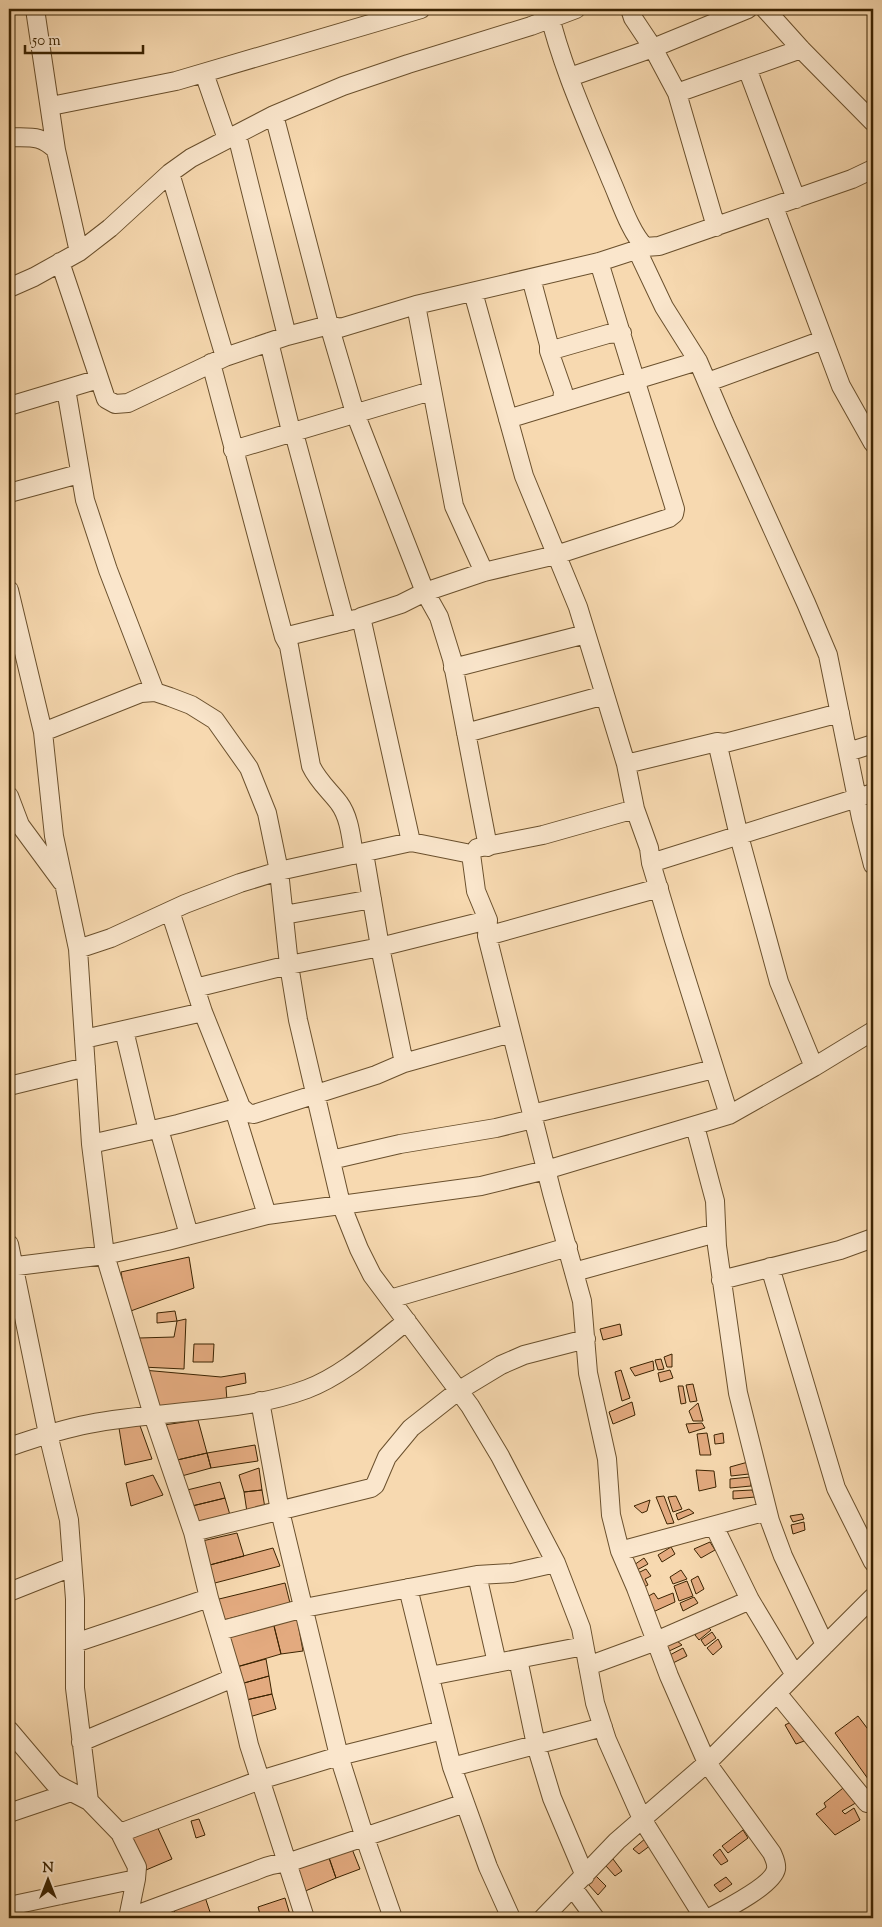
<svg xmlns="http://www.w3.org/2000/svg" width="882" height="1927" viewBox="0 0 882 1927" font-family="'Sorts Mill Goudy',serif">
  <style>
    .building { fill: #e3aa7f; stroke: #3b2301 }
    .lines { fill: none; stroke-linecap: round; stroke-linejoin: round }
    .minor-casing { stroke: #6a502d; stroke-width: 20 }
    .minor { stroke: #fae6cc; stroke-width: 18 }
  </style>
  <rect width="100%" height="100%" fill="#f7d9b0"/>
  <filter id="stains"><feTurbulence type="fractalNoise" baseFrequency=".004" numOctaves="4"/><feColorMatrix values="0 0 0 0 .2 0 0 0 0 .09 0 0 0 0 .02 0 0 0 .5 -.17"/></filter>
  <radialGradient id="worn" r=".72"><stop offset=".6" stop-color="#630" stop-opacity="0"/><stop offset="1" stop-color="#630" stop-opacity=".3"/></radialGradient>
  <!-- building -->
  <path class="building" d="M189,1257L194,1288L128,1312L121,1272Z
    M175,1311L177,1321L157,1323V1313Z
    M186,1319L184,1369L142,1367L139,1338L174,1337L177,1321Z
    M620,1324L622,1335L603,1340L600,1329Z
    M194,1344H214L213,1362H193Z
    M672,1354V1367H667L664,1357Z
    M661,1359L664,1369L658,1370L655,1360Z
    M653,1361L654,1370L635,1376L630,1368Z
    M143,1370L221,1377L245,1373L246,1383L226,1387L227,1401L155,1411Z
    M621,1370L630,1398L622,1401L615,1372Z
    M670,1370L673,1378L660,1382L658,1373Z
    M693,1384L697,1401L690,1402L686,1385Z
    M678,1386H683L686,1403L681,1404Z
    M632,1402L635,1415L613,1424L609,1412Z
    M698,1403L703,1421H693L689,1411Z
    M198,1420L207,1453L173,1461L164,1425Z
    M139,1423L152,1459L125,1465L119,1428Z
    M702,1423L705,1428L689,1433L686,1424Z
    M707,1433L711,1455H700L697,1434Z
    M723,1433L724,1443L715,1444L714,1435Z
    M255,1445L258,1461L211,1468L207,1453Z
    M207,1453L211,1468L178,1477L173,1461Z
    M748,1462L749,1474L731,1476L730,1467Z
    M259,1468L262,1490L244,1492L239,1475Z
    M696,1470L714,1471L716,1487L699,1491Z
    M153,1475L163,1495L131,1506L126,1483Z
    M750,1477L751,1486L730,1488V1479Z
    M220,1482L225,1498L188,1507L183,1491Z
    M262,1490L265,1508L247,1512L244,1492Z
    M752,1490L755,1497L733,1499V1491Z
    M664,1496L674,1523L667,1524L656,1497Z
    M676,1496L682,1509L673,1512L668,1497Z
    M225,1498L230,1515L195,1524L188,1507Z
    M650,1500L647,1511L642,1513L634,1506Z
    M689,1509L694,1513L678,1520L676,1514Z
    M802,1514L804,1519L793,1522L790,1516Z
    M804,1522L805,1530L793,1534L791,1525Z
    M237,1533L244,1556L206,1566L198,1542Z
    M710,1542L715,1550L701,1558L694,1549Z
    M671,1547L675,1554L662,1562L658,1555Z
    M273,1548L280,1566L211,1584L206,1566Z
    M644,1558L648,1564L637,1570L634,1565Z
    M646,1569L651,1576L645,1579L648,1585L642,1588L634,1575Z
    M681,1570L687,1579L673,1584L670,1577Z
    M698,1576L704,1589L696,1594L691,1580Z
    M687,1581L693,1596L679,1601L674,1586Z
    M285,1583L290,1603L220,1621L215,1600Z
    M654,1593L658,1599L673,1593L675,1602L653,1612L645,1598Z
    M694,1597L698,1603L683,1611L680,1603Z
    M297,1618L303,1651L281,1654L273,1622Z
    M273,1622L281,1654L233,1668L223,1635Z
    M706,1625L711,1630L699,1640L695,1635Z
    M712,1632L716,1638L705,1646L701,1640Z
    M718,1639L722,1647L713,1655L707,1648Z
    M677,1641L682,1645L667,1652L665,1647Z
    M683,1648L687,1656L673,1663L668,1656Z
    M266,1659L269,1676L237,1685L233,1668Z
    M269,1676L272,1694L242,1701L237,1685Z
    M272,1694L276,1709L246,1718L242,1701Z
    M858,1716L873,1736V1781L871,1783L835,1733Z
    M795,1720L807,1740L796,1744L785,1725Z
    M847,1785L859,1801L842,1811L845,1814L854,1808L860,1820L835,1835L816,1814L826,1807L824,1803Z
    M199,1819L205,1835L196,1838L191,1821Z
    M156,1824L172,1859L146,1870L131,1836Z
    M743,1830L748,1838L728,1853L722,1846Z
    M646,1838L651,1845L639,1854L633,1849Z
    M350,1844L360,1869L336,1878L327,1852Z
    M720,1849L728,1861L721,1865L713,1855Z
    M327,1852L336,1878L303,1892L293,1864Z
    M613,1859L622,1871L615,1876L606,1866Z
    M596,1876L606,1886L598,1895L588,1884Z
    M726,1877L732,1884L720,1892L714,1885Z
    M204,1894L212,1918H181L172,1909Z
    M285,1898L291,1918H261L258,1907Z"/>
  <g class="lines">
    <!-- minor casing -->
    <g class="minor-casing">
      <path id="minor" d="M35,9L56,150
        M548,9C562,68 588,124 611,180C620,200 630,232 645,247
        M630,9L633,18L653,48L677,93L716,227
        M765,9L801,49L873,122
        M747,68L796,199
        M204,73L227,139
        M570,77L653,48L748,9
        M677,93L801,49
        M51,106L176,81L421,9
        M274,115L329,325L355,413L425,592L439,617L452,659L488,847
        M237,135L287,336
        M9,137C30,138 40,134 56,150L79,252
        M170,173L225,357
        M774,207L841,386L873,443
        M637,250L664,307L698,361L724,422L806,603L828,655L861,818L873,865
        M60,262L106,399L115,404L128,403L225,357L287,336L329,325L340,328L416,305L599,262L645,247L659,246L852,179L873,169
        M531,278L549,345V351L563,391L562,402
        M9,288L34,277L79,252L110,228L170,173L191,158L274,115L343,86L408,64L531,26L576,9
        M473,292L524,476L578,607L605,695L626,764L635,809L649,848L651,863L674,940L729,1115
        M416,305L454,506L484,572
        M269,342L290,427L294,433L345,622
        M549,351L608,334L622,333
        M211,363L284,637L289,646L311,766C318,781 329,790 339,803C350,818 351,838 354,855
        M708,382L823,340
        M66,389L85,500L108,570L155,692
        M9,406L99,379
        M508,419L698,361
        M233,450L431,391
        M9,493L79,474
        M9,590L43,732L54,836L78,949L91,1144L105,1255L153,1415L193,1532L209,1598L236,1688L249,1745L305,1918
        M284,637L356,619
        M453,668L586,634
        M43,732L141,693L155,692L170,697L191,705L215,720L249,768L267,813L279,871L289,965L298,1020L341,1204L359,1249L372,1275L470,1406L500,1456L556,1563L581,1628L595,1703L607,1740L642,1819L704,1918
        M466,733L605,695
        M717,742L739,836L779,982L814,1067
        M848,752L873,744
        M626,764L717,742L725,743L840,713
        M9,796L20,825L62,882
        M411,842L361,617L401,604L425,592L484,572L556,555L669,518L674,514L675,509L599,262
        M477,848L543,835L635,809
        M364,853L380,947L404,1063
        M471,854L476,891L488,920L487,936L552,1193L582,1301L588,1373L607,1459L611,1515L620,1551L636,1588L669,1676L707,1763L772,1853C774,1858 777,1863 776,1869C773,1885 724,1910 709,1918
        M651,863L873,793
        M170,911L203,1012L241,1107L248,1113L254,1114L376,1075L404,1063L511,1033
        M284,915L372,899
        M487,936L659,888
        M78,949L111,938L185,904L240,883L279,871L411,842L471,854
        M195,988L289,965L380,947L488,920
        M124,1030L148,1131
        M84,1039L203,1012
        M9,1086L86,1067
        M234,1109L267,1215
        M532,1114L714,1069
        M695,1126L715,1201L717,1246L738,1393L770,1521L783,1556L825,1645
        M159,1129L189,1235
        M91,1144L178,1124L241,1107
        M331,1160L400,1144L496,1128L533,1119
        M9,1244L48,1434L69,1520L75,1599V1688L89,1801
        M9,1267L105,1255L167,1241L267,1215L481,1186L546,1170L729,1115L814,1067L873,1031
        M770,1267L836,1488L873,1562
        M574,1272L716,1233
        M721,1280L840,1250L873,1238
        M390,1299L568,1247
        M260,1401L280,1511L339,1756L364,1835L393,1918
        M9,1447C35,1438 62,1429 89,1424C159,1410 240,1414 307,1389C344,1375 376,1345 407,1321
        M714,1526L750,1600L795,1675
        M193,1532L371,1488L375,1485L387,1457L411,1428L458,1391L501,1365L524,1355L586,1339
        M620,1551L767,1511
        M477,1575L497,1663
        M408,1588L452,1767L488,1867L511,1918
        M9,1592L72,1567
        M219,1631L304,1608L477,1575L512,1573L556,1563
        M75,1643L209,1598
        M518,1659L536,1745L552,1798L585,1876
        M588,1666L656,1641L750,1600
        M430,1676L584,1646
        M777,1693L867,1803
        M9,1730L54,1783L89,1801L120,1833L137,1867L136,1879L128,1918
        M81,1742L233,1678
        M452,1767L603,1727
        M9,1813L71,1792
        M120,1833L260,1780L339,1756L443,1730
        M573,1888L595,1918
        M9,1906L136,1879
        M128,1918L255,1871C266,1866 275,1863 287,1863L465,1803
        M543,1918L617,1841L707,1763L873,1597"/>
    </g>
    <!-- minor -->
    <use href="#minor" class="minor"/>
  </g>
  <!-- margin -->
  <rect width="882" height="1927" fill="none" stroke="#f7d9b0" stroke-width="30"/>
  <rect x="10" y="10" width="862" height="1907" fill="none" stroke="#3b2301" stroke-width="2.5"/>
  <rect x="15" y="15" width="852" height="1897" fill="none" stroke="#3b2301"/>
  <!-- north arrow -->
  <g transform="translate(48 1880)" stroke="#fae6cc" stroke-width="4" paint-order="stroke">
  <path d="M0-4L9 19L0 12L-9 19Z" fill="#3b2301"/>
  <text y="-8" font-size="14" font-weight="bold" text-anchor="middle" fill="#3b2301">N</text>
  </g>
  <!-- scale -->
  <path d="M25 45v8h118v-8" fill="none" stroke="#3b2301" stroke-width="2.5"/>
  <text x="32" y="45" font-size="15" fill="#3b2301" stroke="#fae6cc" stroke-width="4" paint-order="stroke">50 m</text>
  <rect width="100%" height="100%" filter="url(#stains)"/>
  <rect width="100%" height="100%" fill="url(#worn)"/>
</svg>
